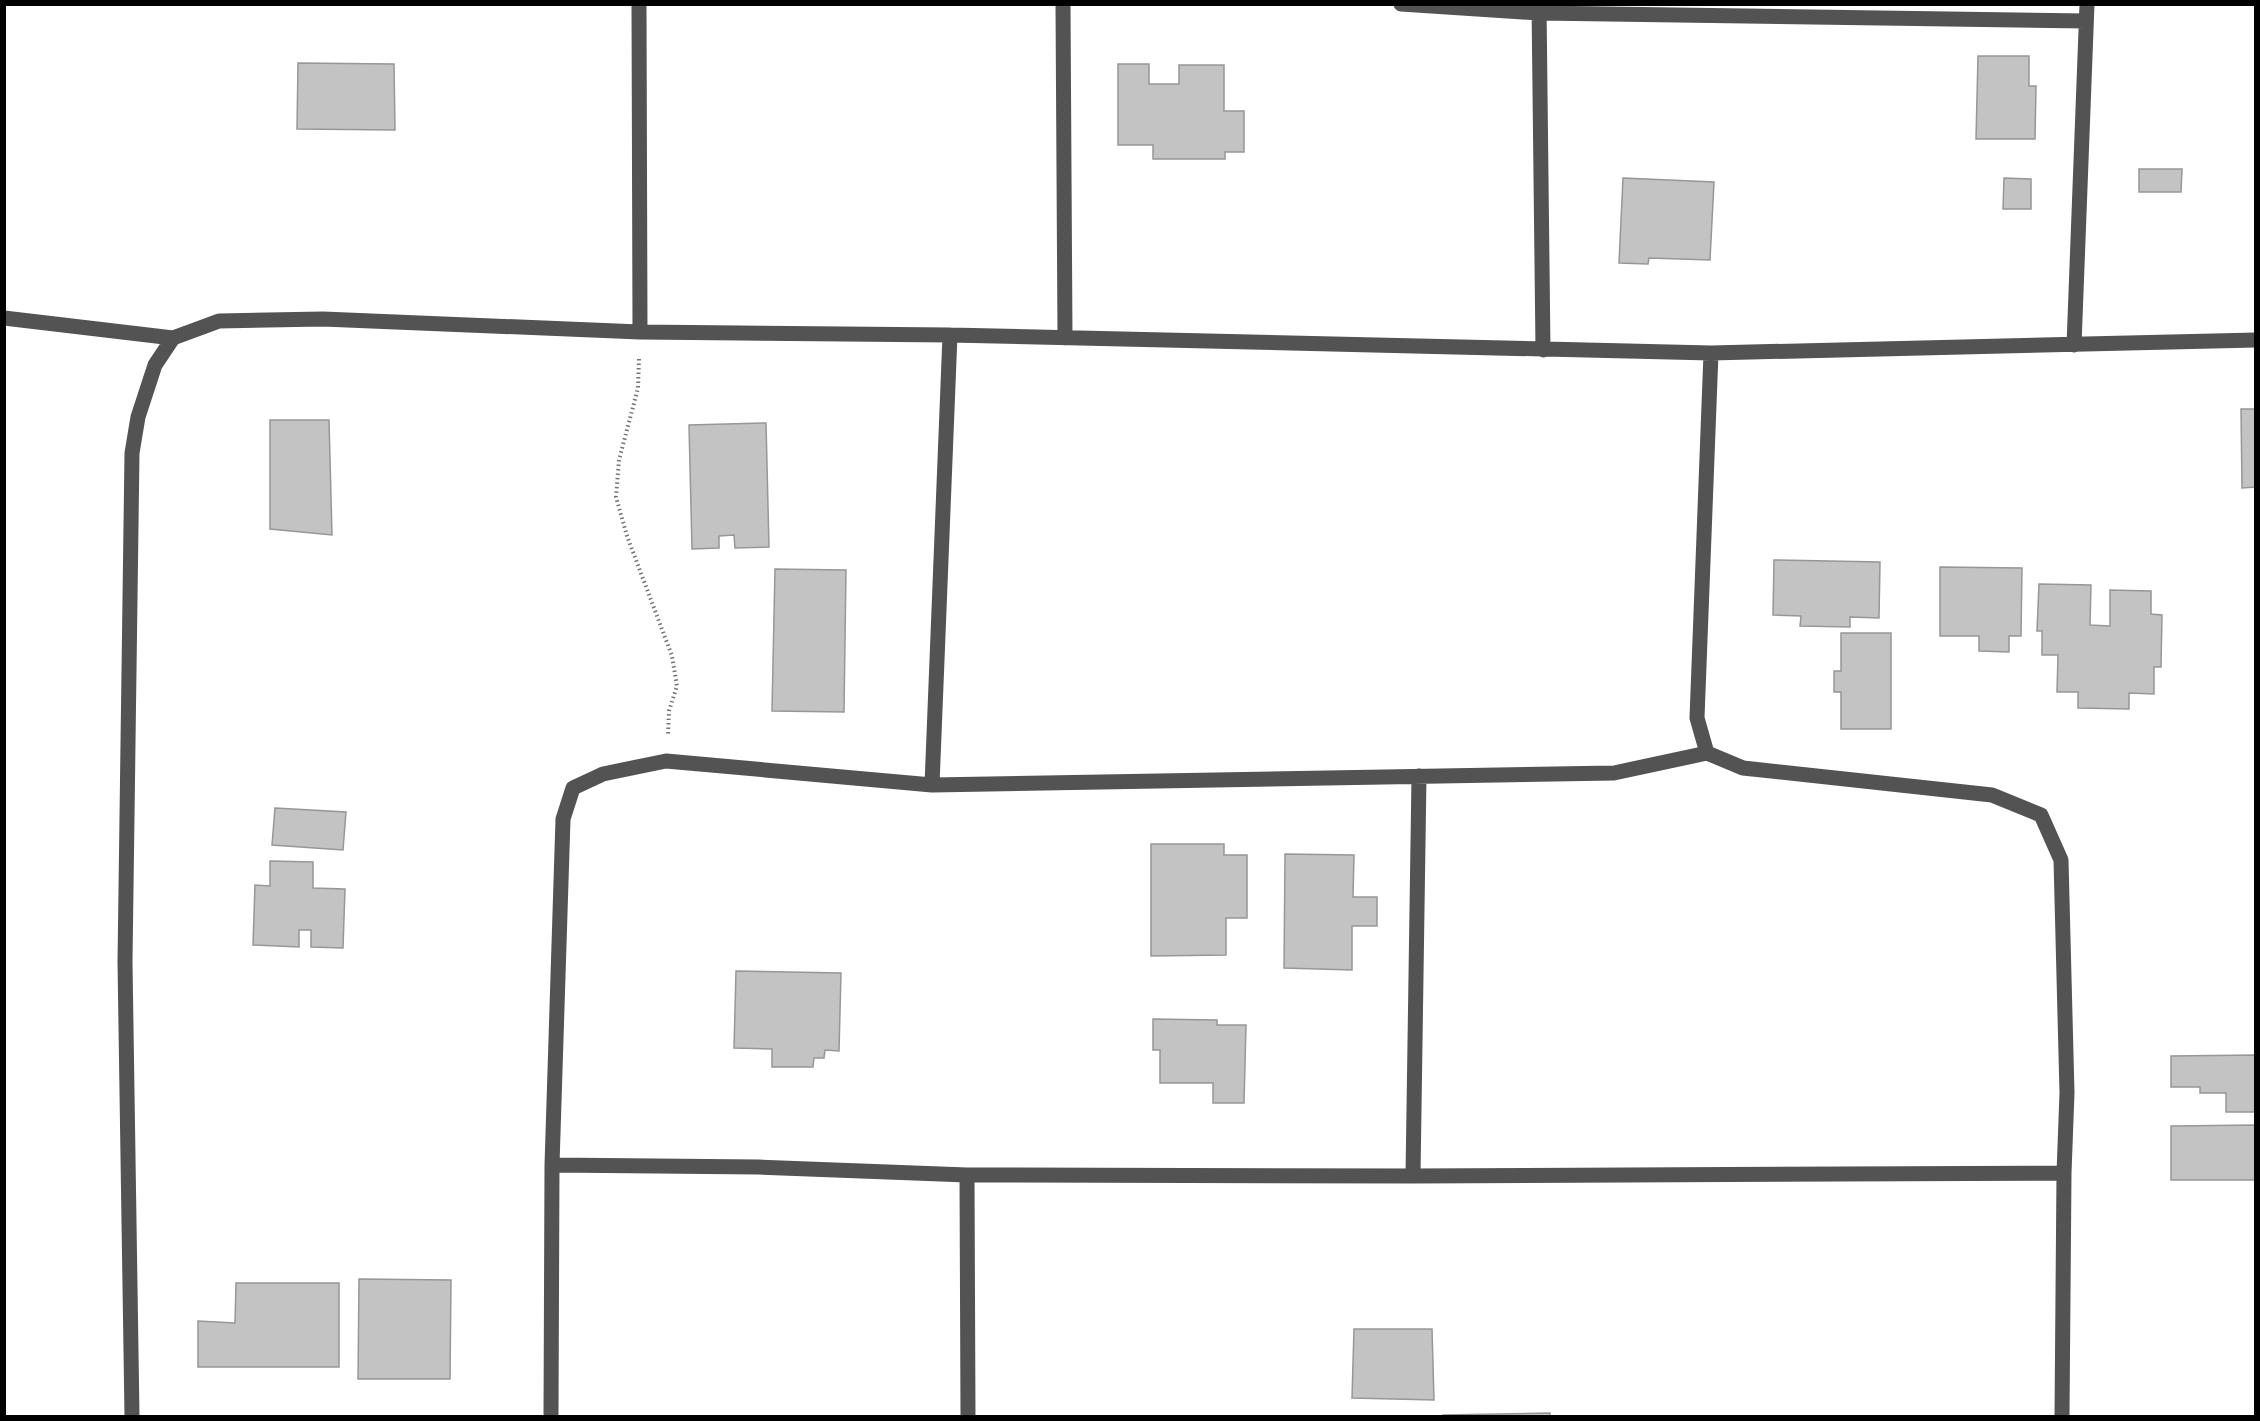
<svg xmlns="http://www.w3.org/2000/svg" width="2260" height="1421" viewBox="0 0 2260 1421" font-family="Poppins,sans-serif">
  <style>
    .building { fill: #c3c3c3; stroke: #979797; stroke-width: 1.5 }
    .lines { fill: none; stroke-linecap: round; stroke-linejoin: round }
    .path { stroke: #757575; stroke-width: 4; stroke-dasharray: 1.5 3; stroke-linecap: butt }
    .minor { stroke: #535353; stroke-width: 15 }
  </style>
  <rect width="100%" height="100%" fill="#fff"/>
  <!-- building -->
  <path class="building" d="M1978,56H2029V86H2036L2035,139H1976Z
    M298,63L394,64L395,130L297,129Z
    M1118,64H1149V84H1179V65H1224V111H1244V152H1225V159H1153V145H1118Z
    M2139,169H2182L2181,192H2139Z
    M1623,178L1714,182L1710,260L1649,258L1648,264L1619,263Z
    M2004,178L2031,179V209H2003Z
    M2241,409H2256V487L2242,488Z
    M270,420H329L332,535L270,529Z
    M766,423L769,547L735,548L734,535L719,536V548L692,549L689,425Z
    M1774,560L1880,562L1879,618L1850,617V627L1800,626L1801,616L1773,615Z
    M1940,567L2022,568L2021,636H2009V652L1979,651V636H1940Z
    M775,569L846,570L844,712L772,711Z
    M2039,584L2091,585L2090,625L2110,626V590L2151,591V614L2162,615L2161,667H2154V694L2129,693V709L2078,708V692H2057L2058,655H2042V631H2037Z
    M1841,633H1891V729H1841V692H1834V671H1841Z
    M275,808L346,812L343,850L272,845Z
    M1151,844H1224V855H1247V918H1226V955L1151,956Z
    M1285,854L1354,855L1353,897H1377V926H1352V970L1284,968Z
    M270,861L313,862V888L345,889L343,948L311,947V930H299V947L253,945L255,885L270,886Z
    M736,971L841,973L839,1051L825,1050L824,1058H814L813,1067H772V1049L734,1048Z
    M1153,1019L1217,1020V1025H1246L1244,1103H1213V1083H1160V1050H1153Z
    M2256,1055V1112H2226V1093H2200V1087H2171V1056Z
    M2256,1125V1180H2171V1126Z
    M359,1279L451,1280L450,1379H358Z
    M236,1283H339V1367H198V1321L235,1323Z
    M1354,1329H1432L1434,1400L1352,1398Z
    M1550,1413V1416H1443V1415Z"/>
  <g class="lines">
    <!-- path -->
    <path class="path" d="M639,359L638,388L619,460L616,497L627,536L672,656L677,686L669,711L668,736"/>
    <!-- minor -->
    <path class="minor" d="M639,4L640,332
      M1063,4L1065,338
      M1401,4L1539,13L2086,21
      M1539,4L1543,350
      M4,318L173,338L219,321L323,319L640,332L950,335L1711,353L2256,340
      M2074,345L2087,4
      M1711,353L1697,718L1707,753L1743,768L1992,795L2041,815L2061,860L2067,1093L2064,1173L2062,1416
      M932,785L950,335
      M552,1165L758,1167L967,1175L1413,1176L2064,1173
      M967,1175L968,1416
      M1413,1176L1419,776
      M132,1416L125,962L132,453L138,417L155,365L173,338
      M551,1416L552,1165L563,819L573,788L603,774L666,761L932,785L1614,773L1707,753"/>
  </g>
  <!-- border -->
  <rect width="2260" height="1421" fill="none" stroke="#000000" stroke-width="12"/>
</svg>
